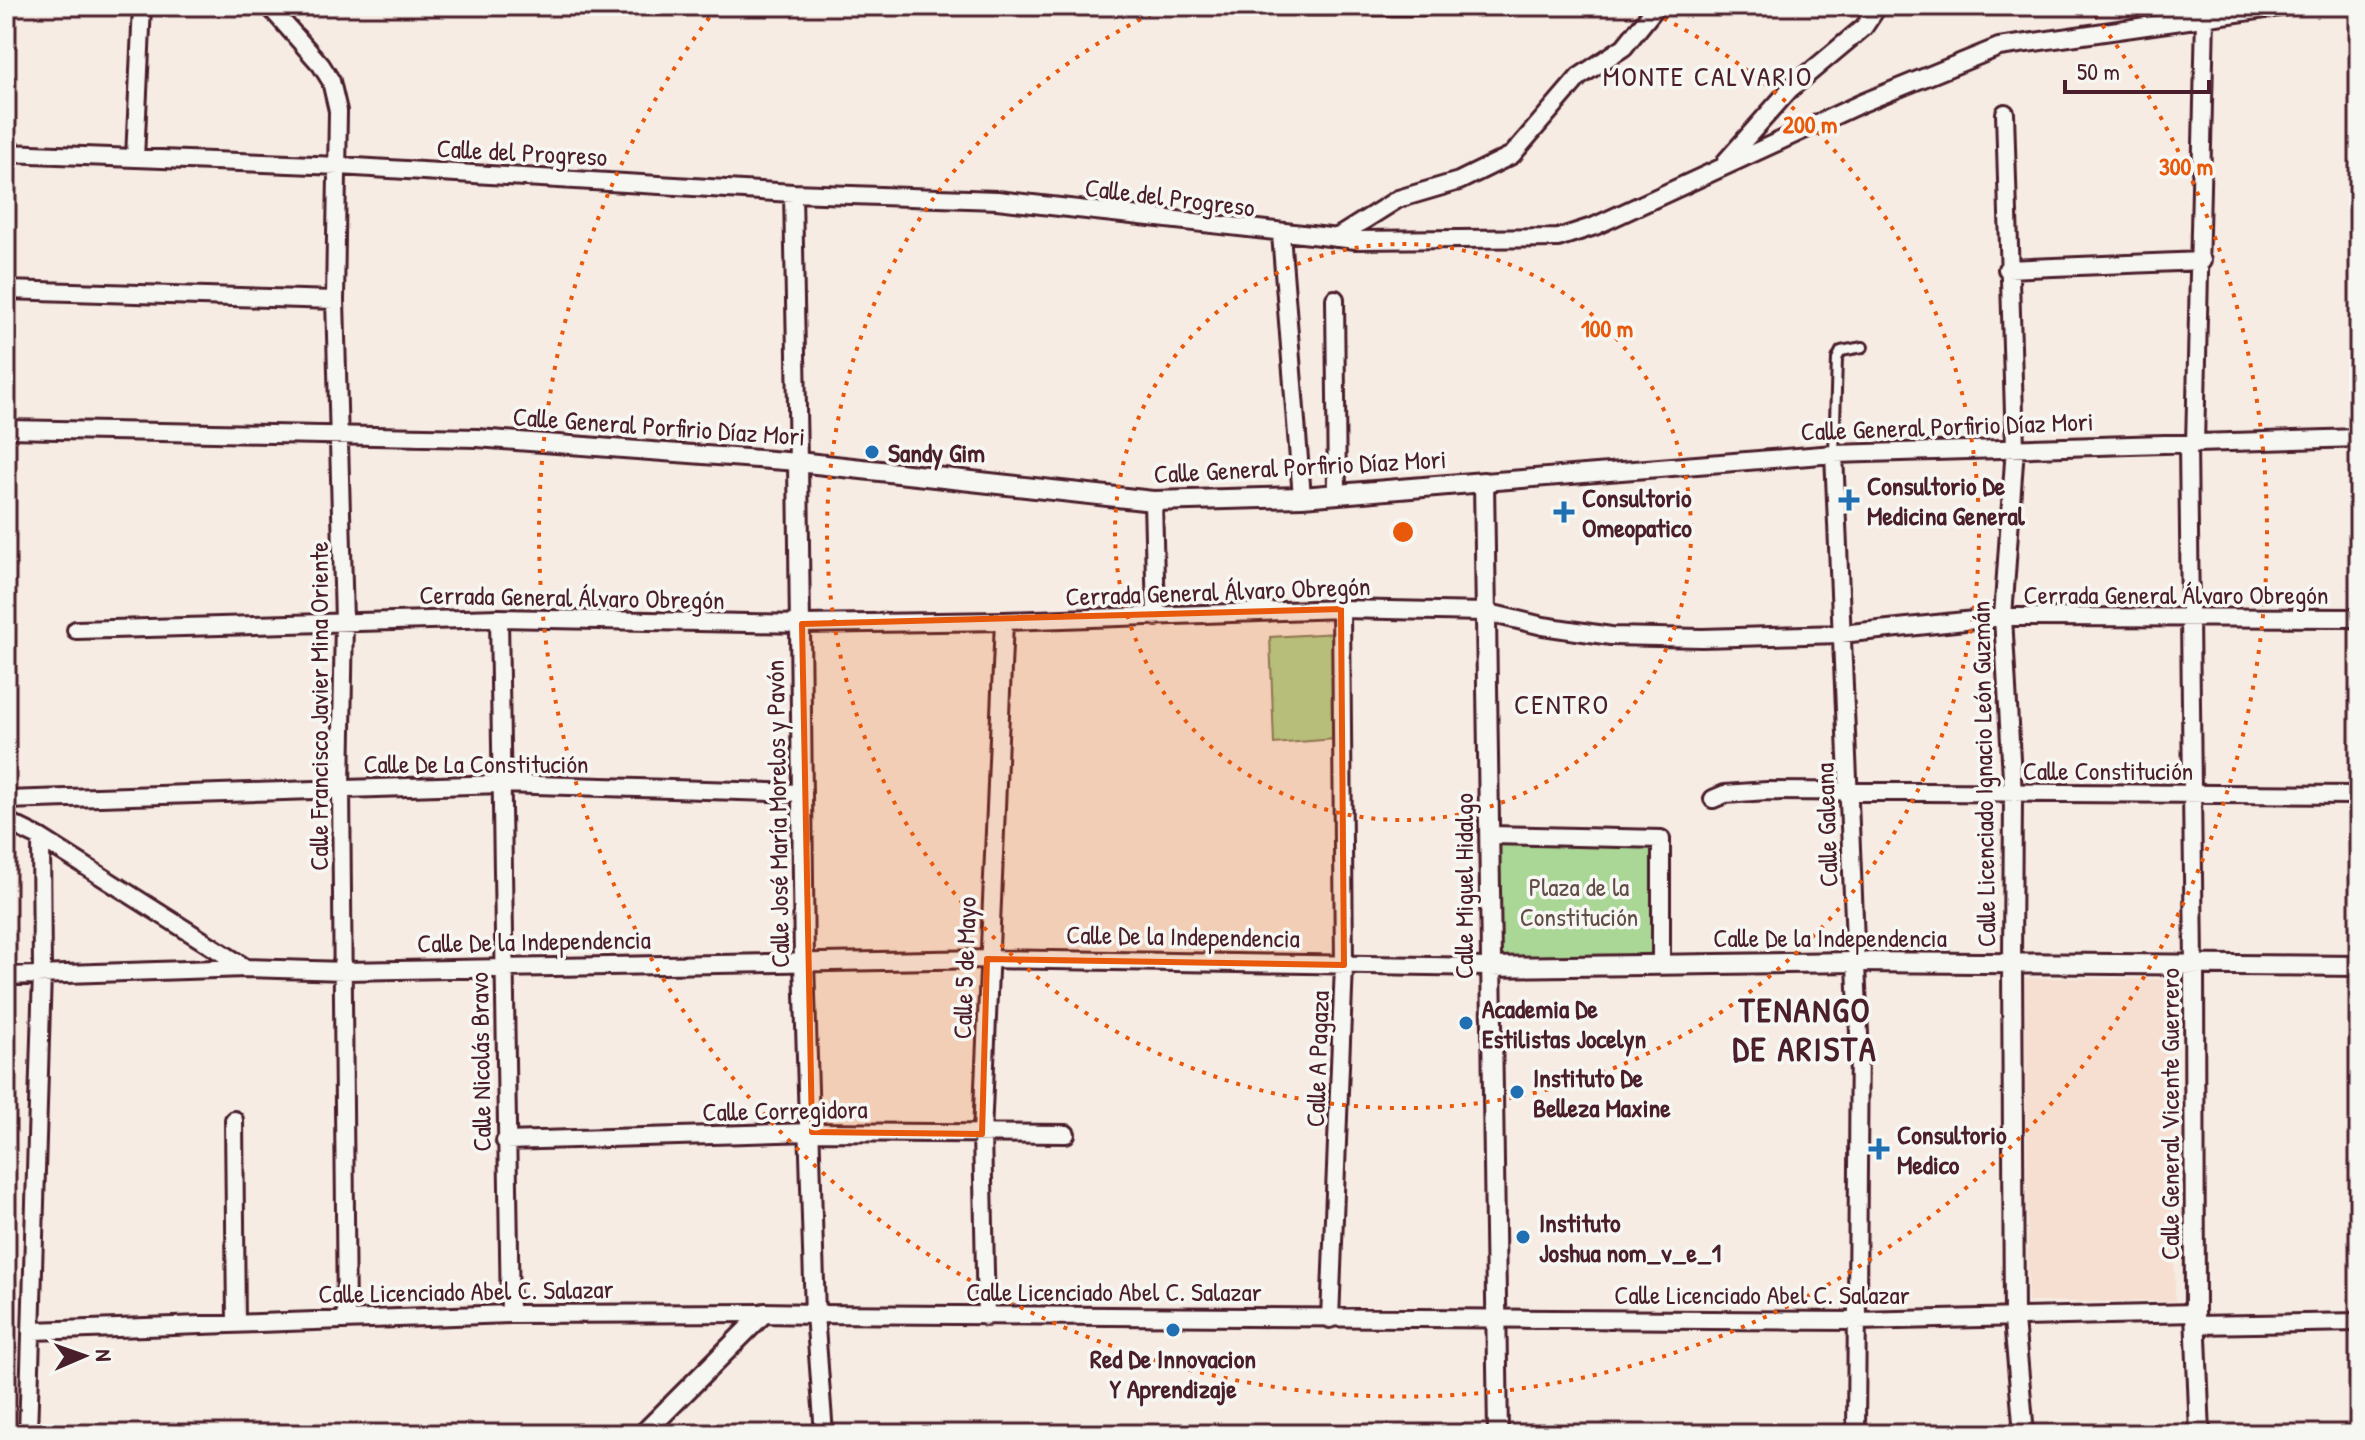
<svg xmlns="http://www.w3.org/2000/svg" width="2365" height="1440" viewBox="0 0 2365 1440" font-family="'Patrick Hand',sans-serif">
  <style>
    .built { fill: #f6dfd0 }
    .green { fill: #aad796; stroke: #7a7b60; stroke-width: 2 }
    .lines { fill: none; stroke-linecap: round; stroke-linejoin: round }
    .service-casing { stroke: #4a1f2b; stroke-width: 14 }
    .minor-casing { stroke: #4a1f2b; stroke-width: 22 }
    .tertiary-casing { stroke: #4a1f2b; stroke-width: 24 }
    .service { stroke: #f6f6f2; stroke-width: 8 }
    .minor { stroke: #f6f6f2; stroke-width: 16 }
    .tertiary { stroke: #f6f6f2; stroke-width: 18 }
    .marked { fill: #e8590c; fill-opacity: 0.2; stroke: #e8590c; stroke-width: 6; stroke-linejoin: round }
    .ring { fill: none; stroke: #e8590c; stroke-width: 4; stroke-dasharray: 4 8 }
    .poi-dot { fill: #1f6fb2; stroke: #f6f6f2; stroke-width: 3 }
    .labels { text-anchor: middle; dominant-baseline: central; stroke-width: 7; stroke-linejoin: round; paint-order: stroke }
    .street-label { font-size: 26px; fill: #4a1f2b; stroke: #f6f6f2 }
    .poi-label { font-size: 26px; font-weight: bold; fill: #4a1f2b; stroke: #f6f6f2; text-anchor: start }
    .park-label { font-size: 26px; fill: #624d46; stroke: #f6f6f2 }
    .neighbourhood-label { font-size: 28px; letter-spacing: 2px; fill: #4a1f2b; stroke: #f6f6f2 }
    .district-label { font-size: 34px; font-weight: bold; letter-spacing: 2px; fill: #4a1f2b; stroke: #f6f6f2 }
    .centre { fill: #e8590c; stroke: #f6f6f2; stroke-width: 4 }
    .ring-label { font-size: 24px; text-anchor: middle; font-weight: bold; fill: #e8590c; stroke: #f6f6f2; stroke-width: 7; stroke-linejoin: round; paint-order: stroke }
  </style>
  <rect width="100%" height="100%" fill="#f6ece3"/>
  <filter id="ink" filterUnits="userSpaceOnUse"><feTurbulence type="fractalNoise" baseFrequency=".0125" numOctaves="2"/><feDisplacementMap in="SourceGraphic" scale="16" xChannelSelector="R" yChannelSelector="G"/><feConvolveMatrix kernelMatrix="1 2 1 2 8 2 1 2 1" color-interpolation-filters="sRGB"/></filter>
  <g filter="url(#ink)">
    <!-- built -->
    <path class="built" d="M2025,978L2164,979L2172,989L2175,1301L2028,1302Z"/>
    <!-- green -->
    <path class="green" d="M1336,633L1335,739L1274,744L1270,637Z
      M1500,843H1658V959H1500Z"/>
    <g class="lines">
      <!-- service casing -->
      <g class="service-casing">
        <path id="service" d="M1834,454L1837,359L1841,351L1863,347"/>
      </g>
      <!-- minor casing -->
      <g class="minor-casing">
        <path id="minor" d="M269,6L321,65L331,81L338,111L335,300L344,620L341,787L346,1320
          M1308,6H1337
          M1373,6H1427
          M2005,113L2015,447L2003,617L2013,795L2012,963
          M6,153L339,166L793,193L997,200L1356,240L1558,238L1595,226L1862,103L1999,47L2286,6
          M135,158L142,6
          M1726,161L1790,89L1864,27L1878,6
          M1281,234L1302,497
          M1336,238L1398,199L1459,181L1512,155L1579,77L1624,47L1657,6
          M2007,269L2202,261
          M6,290L335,300
          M1335,299L1337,494
          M6,429L477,438L798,462L793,193
          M2188,444L2194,963
          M2195,444L2205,17
          M1834,454L1859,1034L1856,1434
          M1484,482L1834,454L2359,438
          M1153,501L1156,617
          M499,618L510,1314
          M76,630L499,618L802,624L1004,621L1341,609L1485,612L1543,626L1611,636L1702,638L1841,634L2003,617L2359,618
          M1713,799L1725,794L1767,791L2359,795
          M6,800L501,784L803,793
          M6,821L41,838L246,968
          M1490,835L1661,839V964
          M6,976L246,968L345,971L987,959L1489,967
          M234,1120L236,1322
          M505,1141L812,1132L1066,1134
          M986,1317L982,1134L1004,621
          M1330,1319L1344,965L1341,609
          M2196,1325L2359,1322
          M33,1331L510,1314L764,1313
          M28,1434L42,973L41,838
          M824,1434L815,1314L1857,1321L2195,1313"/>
      </g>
      <!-- tertiary casing -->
      <g class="tertiary-casing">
        <path id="tertiary" d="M2012,963L2014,1320L2024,1434
          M2194,963L2195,1313L2200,1434
          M1489,967L1855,962L2359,966
          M643,1434L764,1313L815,1314L804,962L798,462L1153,501L1302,497L1484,482L1498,1434"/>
      </g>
      <!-- service -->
      <use href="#service" class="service"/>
      <!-- minor -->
      <use href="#minor" class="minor"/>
      <!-- tertiary -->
      <use href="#tertiary" class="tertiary"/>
    </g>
  </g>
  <!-- marked area -->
  <path class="marked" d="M1341,609L1344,965L987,959L982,1134L812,1132L802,624Z"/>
  <!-- distance rings -->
  <g class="ring">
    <circle cx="1403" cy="532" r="288"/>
    <path d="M1642 8A576 576 0 1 1 1164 8"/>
    <path d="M2088 6A864 864 0 1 1 718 6"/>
  </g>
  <!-- markers -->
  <g class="poi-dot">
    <circle cx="872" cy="452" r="8"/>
    <path d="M1845 488h8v8h8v8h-8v8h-8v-8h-8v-8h8z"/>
    <path d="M1560 500h8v8h8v8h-8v8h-8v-8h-8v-8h8z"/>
    <circle cx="1466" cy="1023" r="8"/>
    <circle cx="1517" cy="1092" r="8"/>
    <path d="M1875 1137h8v8h8v8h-8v8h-8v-8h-8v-8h8z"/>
    <circle cx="1523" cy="1237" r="8"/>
    <circle cx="1173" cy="1330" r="8"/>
  </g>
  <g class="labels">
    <!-- street labels -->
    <g class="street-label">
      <text transform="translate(522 152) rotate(3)">Calle del Progreso</text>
      <text transform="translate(1170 197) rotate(7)">Calle del Progreso</text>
      <text transform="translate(659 426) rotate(4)">Calle General Porfirio Díaz Mori</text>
      <text transform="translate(1947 426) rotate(-2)">Calle General Porfirio Díaz Mori</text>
      <text transform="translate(1300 466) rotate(-3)">Calle General Porfirio Díaz Mori</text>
      <text transform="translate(1218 591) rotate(-2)">Cerrada General Álvaro Obregón</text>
      <text x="2176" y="594">Cerrada General Álvaro Obregón</text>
      <text transform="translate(572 597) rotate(1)">Cerrada General Álvaro Obregón</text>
      <text transform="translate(318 706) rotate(-90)">Calle Francisco Javier Mina Oriente</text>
      <text x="476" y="763">Calle De La Constitución</text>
      <text x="2108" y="770">Calle Constitución</text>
      <text transform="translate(1983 774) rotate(-91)">Calle Licenciado Ignacio León Guzmán</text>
      <text transform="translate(777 814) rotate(-91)">Calle José María Morelos y Pavón</text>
      <text transform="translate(1826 825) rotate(-92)">Calle Galeana</text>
      <text transform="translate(1463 886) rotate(-90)">Calle Miguel Hidalgo</text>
      <text transform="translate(1183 936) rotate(1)">Calle De la Independencia</text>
      <text x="1830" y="937">Calle De la Independencia</text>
      <text transform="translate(534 941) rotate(-1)">Calle De la Independencia</text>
      <text transform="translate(964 968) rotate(-88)">Calle 5 de Mayo</text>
      <text transform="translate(1317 1059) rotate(-88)">Calle A Pagaza</text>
      <text transform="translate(480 1062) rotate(-91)">Calle Nicolás Bravo</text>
      <text transform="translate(785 1110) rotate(-1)">Calle Corregidora</text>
      <text transform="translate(2169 1114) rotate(-90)">Calle General Vicente Guerrero</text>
      <text transform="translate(466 1291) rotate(-1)">Calle Licenciado Abel C. Salazar</text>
      <text x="1114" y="1291">Calle Licenciado Abel C. Salazar</text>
      <text x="1762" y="1294">Calle Licenciado Abel C. Salazar</text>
    </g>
    <!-- poi labels -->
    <g class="poi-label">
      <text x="888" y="452">Sandy Gim</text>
      <text x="1867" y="485">Consultorio De<tspan x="1867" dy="30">Medicina General</tspan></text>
      <text x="1582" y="497">Consultorio<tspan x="1582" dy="30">Omeopatico</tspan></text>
      <text x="1482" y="1008">Academia De<tspan x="1482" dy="30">Estilistas Jocelyn</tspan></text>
      <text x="1533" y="1077">Instituto De<tspan x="1533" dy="30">Belleza Maxine</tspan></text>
      <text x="1897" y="1134">Consultorio<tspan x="1897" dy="30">Medico</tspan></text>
      <text x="1539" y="1222">Instituto<tspan x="1539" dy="30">Joshua nom_v_e_1</tspan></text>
      <text x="1173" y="1358" text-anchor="middle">Red De Innovacion<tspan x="1173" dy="30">Y Aprendizaje</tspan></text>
    </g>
    <!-- park labels -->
    <g class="park-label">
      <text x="1579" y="886">Plaza de la<tspan x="1579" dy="30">Constitución</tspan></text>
    </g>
    <!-- neighbourhood labels -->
    <g class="neighbourhood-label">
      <text x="1708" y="76">MONTE CALVARIO</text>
      <text x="1562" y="704">CENTRO</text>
    </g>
    <!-- district labels -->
    <g class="district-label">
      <text x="1805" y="1010">TENANGO<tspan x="1805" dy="39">DE ARISTA</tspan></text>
    </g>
  </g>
  <circle cx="1403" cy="532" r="12" class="centre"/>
  <g class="ring-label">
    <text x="1810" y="133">200 m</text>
    <text x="2186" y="175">300 m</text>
    <text x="1607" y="337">100 m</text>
  </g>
  <!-- margin -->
  <rect width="2365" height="1440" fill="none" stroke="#f6f6f2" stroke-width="32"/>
  <rect x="16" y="16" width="2333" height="1408" fill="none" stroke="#4a1f2b" stroke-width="3" filter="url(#ink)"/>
  <!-- north arrow -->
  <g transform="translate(84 1356) rotate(88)" stroke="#f6f6f2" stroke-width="6" paint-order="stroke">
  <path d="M0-6L14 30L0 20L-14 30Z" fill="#4a1f2b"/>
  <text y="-12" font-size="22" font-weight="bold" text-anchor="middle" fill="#4a1f2b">N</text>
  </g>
  <!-- scale -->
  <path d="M2065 80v12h144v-12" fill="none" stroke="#4a1f2b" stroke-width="4"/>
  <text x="2077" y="80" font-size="24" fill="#4a1f2b" stroke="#f6f6f2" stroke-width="6" paint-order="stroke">50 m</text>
</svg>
